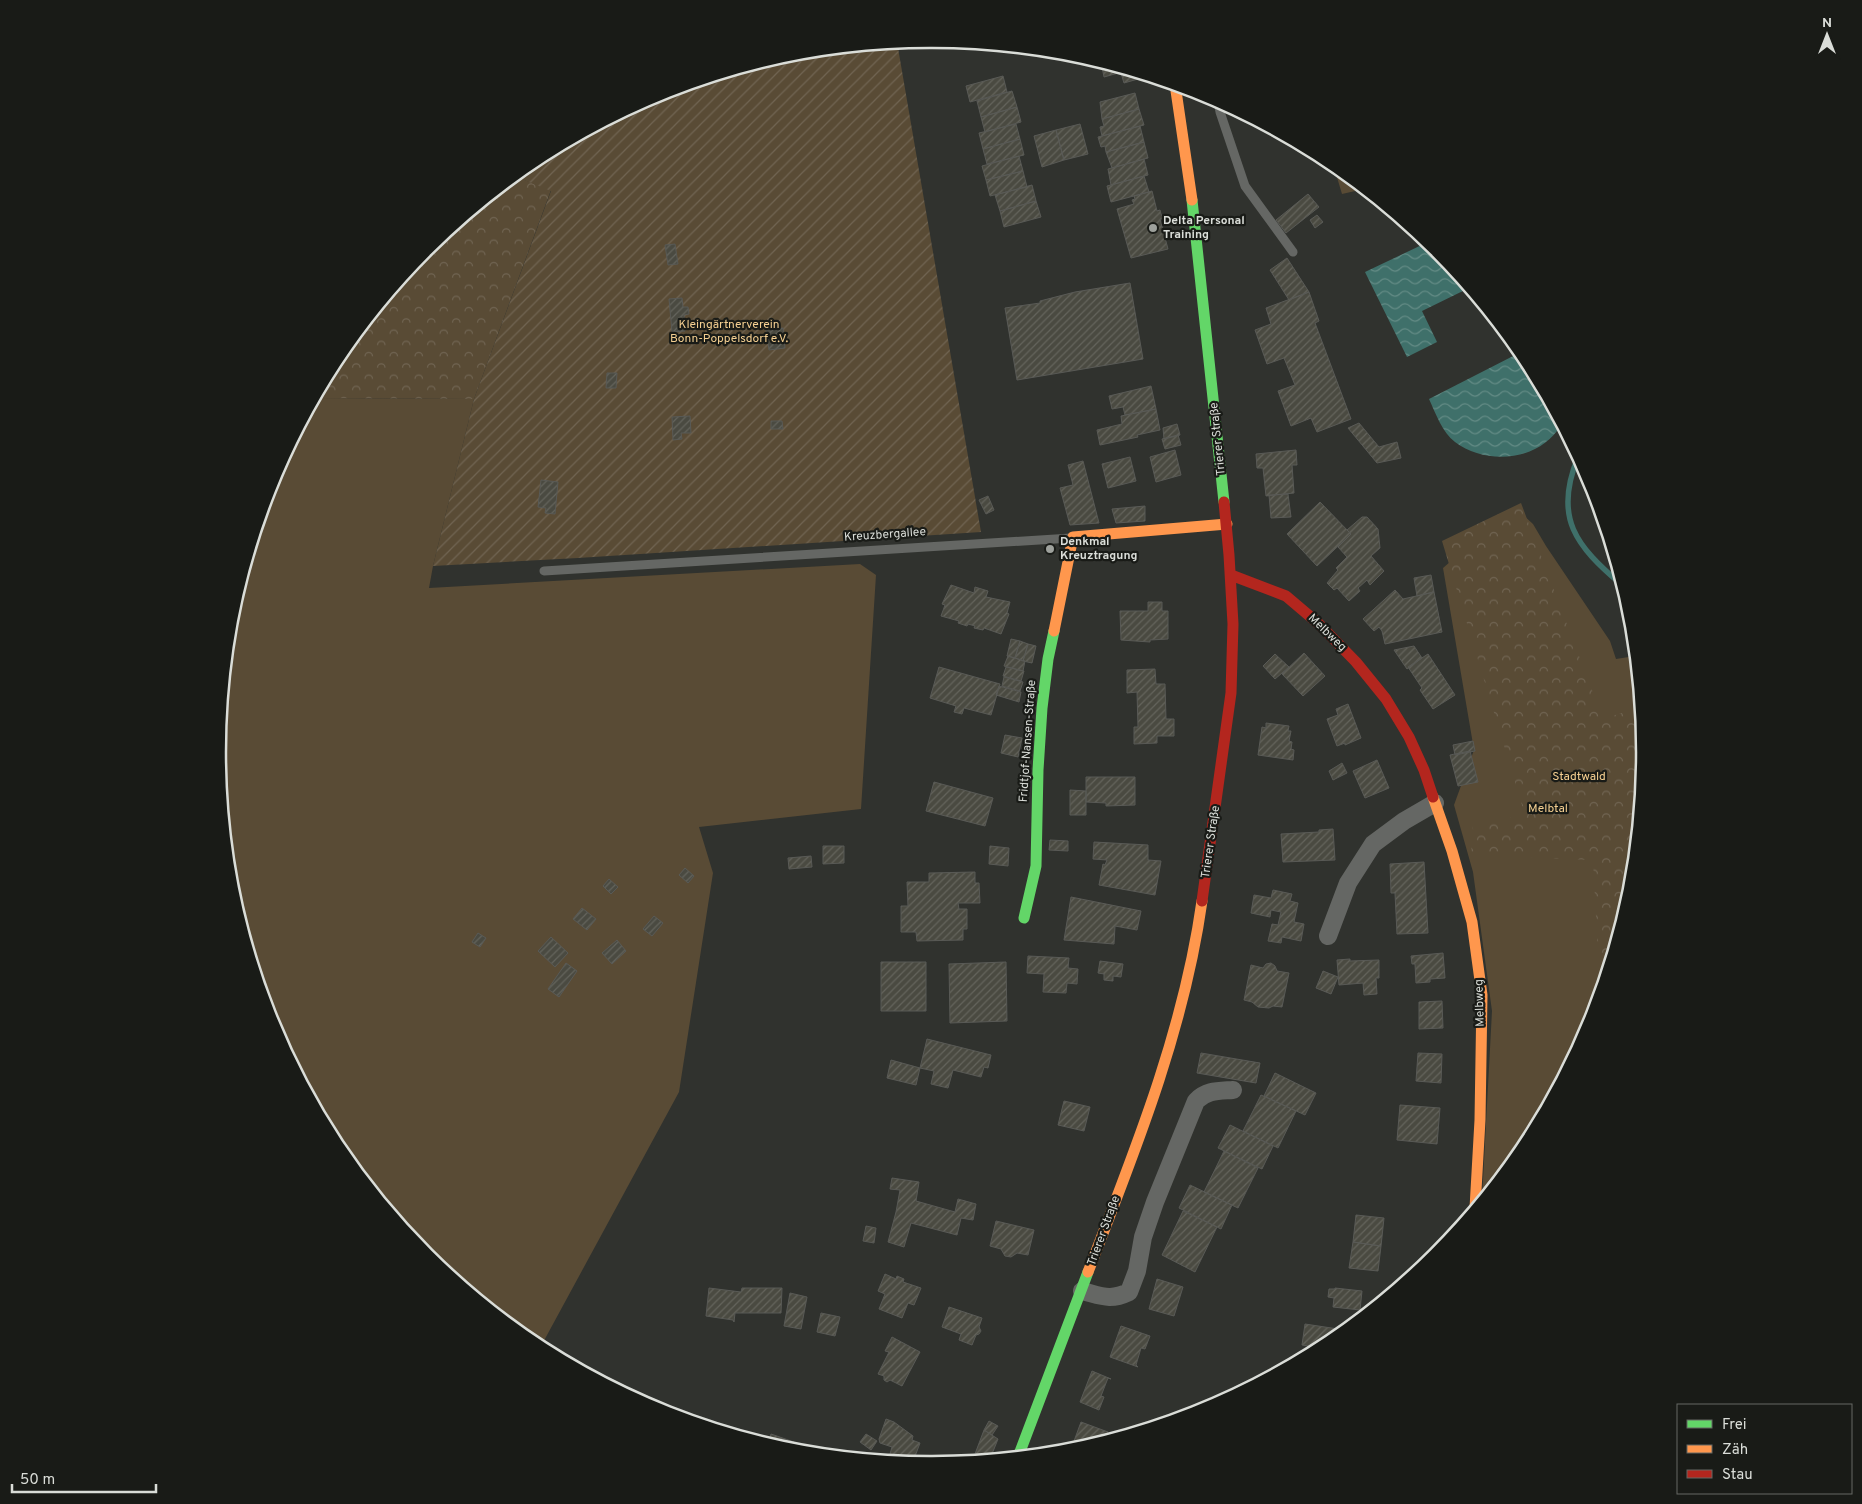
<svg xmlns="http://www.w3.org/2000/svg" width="1862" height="1504" viewBox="0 0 1862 1504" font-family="Overpass,sans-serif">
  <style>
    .green { fill: #594b35 }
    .forest { fill: url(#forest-crowns) }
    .garden { fill: url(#garden-furrows) }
    .water { fill: url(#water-waves) }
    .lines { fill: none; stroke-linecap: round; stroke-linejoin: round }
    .stream { stroke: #3f706a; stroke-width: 5.5 }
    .building { fill: url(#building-hatch); stroke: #595a56 }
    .lane { stroke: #656764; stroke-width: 9 }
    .street { stroke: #656764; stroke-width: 18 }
    .fast { stroke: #63d668; stroke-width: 11 }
    .slow { stroke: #ff974d; stroke-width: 11 }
    .jam { stroke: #b3261e; stroke-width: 11 }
    .poi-dot { fill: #9ea19c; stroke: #191b17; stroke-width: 2 }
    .labels { text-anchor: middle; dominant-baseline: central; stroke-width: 4.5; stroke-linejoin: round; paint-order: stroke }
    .poi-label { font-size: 12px; font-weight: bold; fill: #daddd8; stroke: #191b17; text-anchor: start }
    .park-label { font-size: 12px; fill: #f4cf91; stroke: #191b17 }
    .street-label { font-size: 12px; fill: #daddd8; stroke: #191b17 }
    .rim { fill: none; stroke: #daddd8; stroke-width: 2.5 }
  </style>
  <defs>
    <pattern id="forest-crowns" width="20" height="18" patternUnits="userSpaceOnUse" patternTransform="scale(1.25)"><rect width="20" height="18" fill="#594b35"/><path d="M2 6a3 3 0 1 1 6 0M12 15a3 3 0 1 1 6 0" fill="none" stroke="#706452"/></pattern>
    <pattern id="garden-furrows" width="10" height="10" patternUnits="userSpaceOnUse" patternTransform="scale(1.25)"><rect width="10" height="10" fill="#594b35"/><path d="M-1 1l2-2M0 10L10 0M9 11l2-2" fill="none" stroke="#706452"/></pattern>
    <pattern id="water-waves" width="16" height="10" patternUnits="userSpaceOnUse" patternTransform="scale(1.25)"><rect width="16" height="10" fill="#3f706a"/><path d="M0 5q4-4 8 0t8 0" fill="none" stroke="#638b85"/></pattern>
    <pattern id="building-hatch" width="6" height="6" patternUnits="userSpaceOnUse" patternTransform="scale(1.25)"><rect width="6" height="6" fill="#4a4a41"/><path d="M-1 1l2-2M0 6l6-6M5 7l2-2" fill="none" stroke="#64645c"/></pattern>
  </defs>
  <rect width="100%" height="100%" fill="#30322e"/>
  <!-- green -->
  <path class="green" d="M1333,164L1364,189L1342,194Z
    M316,398L474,399L433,566L429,588L860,564L876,575L861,809L699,827L713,873L679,1092L540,1348L426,1256L338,1148L272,1025L231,891L218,752L232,613L272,479Z
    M1522,514L1533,524L1546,546L1610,641L1616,659L1635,656L1644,752L1630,891L1590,1025L1524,1148L1482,1199L1492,1011L1473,872L1454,805L1474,750L1443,568L1495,523Z"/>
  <!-- forest -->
  <path class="forest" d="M514,176L551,190L474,399L316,398L338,356L427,247Z
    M1521,503L1603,719L1640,707L1644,752L1630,891L1600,991L1593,860L1471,855L1473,825L1525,815L1442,541Z"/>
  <!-- garden -->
  <path class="garden" d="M897,42L981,532L578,558L433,566L474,399L551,191L514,176L535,159L658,93L792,52Z"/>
  <!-- water -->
  <path class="water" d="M1428,242L1436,248L1469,288L1422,311L1437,342L1407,357L1365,272Z
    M1521,352L1561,425C1540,461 1487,466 1455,442C1442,432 1436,414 1429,399Z
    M1594,491L1602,518C1592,511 1591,501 1594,491Z"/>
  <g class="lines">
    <!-- stream -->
    <path class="stream" d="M1578,457C1553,518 1576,546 1622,585"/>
  </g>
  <!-- building -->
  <path class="building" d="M1101,62L1129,70L1104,77Z
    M1129,70L1137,73L1138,79L1124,83L1121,73Z
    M1003,76L1007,92L970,102L966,86Z
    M1012,91L1017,107L981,117L977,101Z
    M1135,93L1139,109L1102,119L1100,102Z
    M1017,107L1021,122L985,132L981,117Z
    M1139,109L1144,125L1102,136L1100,127L1104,126L1102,119Z
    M1016,124L1020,139L983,149L979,133Z
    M1080,124L1088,154L1064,160L1056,130Z
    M1140,126L1144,142L1106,152L1105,146L1101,147L1098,137Z
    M1056,130L1064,160L1042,167L1034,136Z
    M1020,139L1024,155L987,164L983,149Z
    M1144,142L1148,158L1112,168L1106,152Z
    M1019,156L1023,171L986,180L982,166Z
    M1144,159L1148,175L1111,185L1108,169Z
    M1023,171L1027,187L990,196L986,180Z
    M1144,176L1149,192L1111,202L1107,186Z
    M1032,185L1036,201L1000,211L995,195Z
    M1152,191L1157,211L1160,210L1161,214L1163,219H1160L1168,249L1131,258L1117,209L1134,204L1132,200L1135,199L1134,196Z
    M1308,194L1319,207L1286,233L1276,220Z
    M1036,201L1041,217L1004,227L1000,211Z
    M1317,215L1323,222L1315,228L1310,220Z
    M675,244L678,264L668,265L665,245Z
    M1287,258L1309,292L1289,300L1270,270Z
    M1130,283L1143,359L1017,380L1005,308L1040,303V301L1075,292Z
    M1309,292L1319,321L1315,323L1351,419L1317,432L1311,418L1291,426L1278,391L1295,385L1284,358L1267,364L1255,330L1271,324L1266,308Z
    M682,298L683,307H688L689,314L684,315L685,331L672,332L669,299Z
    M783,328L785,348L769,350L766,330Z
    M607,373H617L616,388H606Z
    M1151,386L1156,409L1125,415L1123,407L1112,409L1109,396Z
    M1156,409L1160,430L1137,435L1138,437L1100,445L1097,430L1122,424L1121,416Z
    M690,416L691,433H681L682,439L673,440L672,417Z
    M771,421H782L783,429H771Z
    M1359,423L1379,447L1397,442L1401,458L1377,463L1348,428Z
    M1177,424L1180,435L1164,439L1163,428Z
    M1178,435L1181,445L1165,449L1162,439Z
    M1175,450L1181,475L1156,482L1150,457Z
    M1296,450L1297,465H1292L1294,493L1266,496L1263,468H1257L1256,454Z
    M1130,457L1136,481L1108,488L1102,464Z
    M1083,461L1099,523L1070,525L1060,488L1073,485L1068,465Z
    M541,480L558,482L555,514L545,513L546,508L538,507Z
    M1288,494L1291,517L1271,518L1269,495Z
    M988,496L994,510L986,514L979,500Z
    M1320,502L1351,534L1317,566L1287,534Z
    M1145,506V521L1116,523L1112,509Z
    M1362,517H1367L1378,529L1380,548L1371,556L1384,571L1370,585L1367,580L1358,588L1360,591L1349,601L1337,588L1334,590L1327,583L1338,570L1336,568L1347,557L1338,547L1351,534L1347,530Z
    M1431,575L1434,592L1417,596L1414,578Z
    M951,585L974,593L975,587L988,591L986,597L1010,602L1007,613L1009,614L1001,634L984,628L983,630L974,628L975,626L968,624L967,626L958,623L959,621L941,616L945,605L942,604Z
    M1395,590L1403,599L1434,592L1442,632L1385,644L1382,631L1379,627L1374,631L1363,619Z
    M1148,602H1162V611H1168V639L1150,640V642L1121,640L1120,611H1148Z
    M1011,639L1020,641L1015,658L1007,656Z
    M1020,641L1028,644L1023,661L1015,658Z
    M1028,644L1036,646L1032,663L1023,661Z
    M1414,646L1422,658L1407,669L1394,650Z
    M1304,653L1325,676L1303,696L1282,674Z
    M1275,654L1289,667L1275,679L1263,666Z
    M1428,654L1455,695L1433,709L1420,690L1422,688L1408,667Z
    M1008,656L1025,661L1023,671L1004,666Z
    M939,667L1000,684L991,715L964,708L962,714L954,712L956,706L930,698Z
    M1006,667L1024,671L1021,681L1003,676Z
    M1155,669L1156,684H1165L1166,719H1174V736H1157V743L1134,744V727H1138L1137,692L1127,693V670Z
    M1004,677L1023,682L1020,691L1002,686Z
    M999,686L1021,692L1019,702L996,695Z
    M1348,704L1361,738L1345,745V743L1337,746L1327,719L1338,715L1336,709Z
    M1266,723L1289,726L1288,731H1291L1289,741L1292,742L1291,749L1294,750L1293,760L1258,755L1262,727L1266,728Z
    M1005,735L1022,738L1018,757L1001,753Z
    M1473,741L1475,751L1455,755L1453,745Z
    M1470,751L1478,782L1458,786L1450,755Z
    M1377,760L1389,788L1365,798L1353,771Z
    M1342,763L1347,773L1333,780L1329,771Z
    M1086,777H1135V805L1106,806V803L1086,802Z
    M934,782L993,798L985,826L926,811Z
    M1070,790L1086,791V815H1070Z
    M1333,829L1335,860L1283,862L1281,834L1319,832V830Z
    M1050,840L1068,841V851L1049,850Z
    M1094,842L1148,845V860L1161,861L1155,895L1099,885L1103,864L1105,865L1107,860L1093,859Z
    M823,846H844V863L823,864Z
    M990,846L1009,848L1008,866L989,864Z
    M811,856L812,867L789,869L788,858Z
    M1424,862L1428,933L1397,934L1395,893H1391L1390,864Z
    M685,868L694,876L688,883L679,875Z
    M975,872V883H979L980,903H958L959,909H967V929H963V940L917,941L916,932H901V906H908L907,882H929V873Z
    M609,879L618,887L611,894L603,886Z
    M1273,890L1292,894L1290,901L1298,903L1294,922L1304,924L1301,941L1282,937L1281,943L1268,941L1272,924L1278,925L1281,912L1271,910L1270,917L1251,913L1254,895L1271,898Z
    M1071,897L1141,911L1137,930L1115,926L1114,944L1064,940Z
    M582,908L596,919L587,930L573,919Z
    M654,916L663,923L652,936L643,929Z
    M478,933L486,938L480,947L472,942Z
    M551,937L568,953L555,967L538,951Z
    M617,940L626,951L612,964L602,953Z
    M1443,953L1445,978L1430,979V982L1416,983L1415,964H1412L1411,956Z
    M1028,956L1069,958L1068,968L1078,969L1077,984L1067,983L1066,993L1043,992L1044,974L1027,973Z
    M1350,959V961L1379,960V978H1376L1377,994L1364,995L1363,983L1339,985L1337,960Z
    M1100,961L1123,964L1121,977L1113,976V981L1104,980V974L1098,973Z
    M881,962H926V1011H881Z
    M1006,962L1007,1021L950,1023L949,964Z
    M566,963L577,971L559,997L548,989Z
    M1271,963L1275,966L1277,971L1289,973L1282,1007L1273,1006L1269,1008L1258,1007L1252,1002L1244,1000L1251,965L1263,968L1266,964Z
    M1323,971L1338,977L1331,994L1316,988Z
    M1442,1001L1443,1028L1419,1029V1002Z
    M927,1039L991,1055L988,1068L984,1067L981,1077L953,1070L948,1088L931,1084L934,1071L920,1068Z
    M1201,1053L1260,1063L1256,1083L1197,1073Z
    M1418,1053L1442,1054L1441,1083L1416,1081Z
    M891,1060L920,1068L916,1085L887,1078Z
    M1275,1073L1316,1093L1305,1115L1264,1096Z
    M1261,1095L1296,1111L1278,1148L1243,1131Z
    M1064,1101L1090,1107L1084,1131L1058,1125Z
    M1400,1105L1440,1108L1437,1144L1397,1140Z
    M1230,1125L1273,1146L1262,1169L1218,1148Z
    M1224,1151L1258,1168L1238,1208L1204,1192Z
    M892,1178L919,1182L916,1201L955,1212L958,1199L976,1204L973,1220L961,1218L957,1235L911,1223L904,1247L888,1242L896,1212L900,1190L890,1189Z
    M1190,1185L1232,1205L1221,1229L1179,1208Z
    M1183,1211L1217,1227L1195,1272L1162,1255Z
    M1356,1215L1384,1218L1381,1246L1353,1242Z
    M996,1221L1034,1230L1028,1255L1017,1253L1011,1257L1005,1256L1001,1249L990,1246Z
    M866,1226L876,1228L874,1243L863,1241Z
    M1353,1242L1381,1246L1378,1271L1349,1268Z
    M885,1274L896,1279L897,1276L904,1279L903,1282L921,1288L914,1305L908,1303L902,1318L879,1309L885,1294L878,1291Z
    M1157,1279L1183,1287L1174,1316L1149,1309Z
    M709,1288L741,1292L742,1288H782L781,1313H735L734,1322L733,1320L706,1316Z
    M1335,1288L1362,1291L1360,1310L1333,1307L1334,1298L1328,1297L1329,1289H1335Z
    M790,1293L807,1297L801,1329L784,1326Z
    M949,1307L982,1318L979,1327L981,1331L979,1334L976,1335L972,1345L959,1340L961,1334L942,1327Z
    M821,1313L840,1317L835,1336L817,1332Z
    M1305,1324L1338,1329L1337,1337L1321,1348L1302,1345Z
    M1121,1326L1150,1336L1145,1349L1141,1348L1136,1365L1138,1367L1110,1357Z
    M892,1337L920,1352L902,1386L890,1380L887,1382L884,1380V1376L878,1374L889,1352L885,1351Z
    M1092,1371L1111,1379L1108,1378L1101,1396L1104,1397L1099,1410L1080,1402Z
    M886,1419L894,1422L913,1436L912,1440L920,1443L914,1459L917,1460L916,1464L888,1461L892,1447L880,1443L879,1439Z
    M989,1421L998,1426L992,1435L984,1430Z
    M1081,1422L1108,1432L1104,1441L1070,1452Z
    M984,1430L998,1439L990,1459L984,1460L975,1454Z
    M771,1434L794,1442L791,1451L768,1444Z
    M866,1434L877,1441L871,1450L860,1442Z"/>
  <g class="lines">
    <!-- lane -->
    <path class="lane" d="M1218,101L1220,112L1245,186L1293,252
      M544,571L1071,538"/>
    <!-- street -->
    <path class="street" d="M1328,936L1348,883L1373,844L1404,821L1435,803
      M1082,1291C1102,1296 1110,1301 1129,1292L1137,1271L1143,1237L1155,1202L1196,1101C1207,1090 1218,1091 1233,1090"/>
    <!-- fast -->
    <path class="fast" d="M1192,200L1224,502
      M1024,918L1036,866L1038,770L1042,708L1048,659L1054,631
      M1018,1457L1088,1272"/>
    <!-- slow -->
    <path class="slow" d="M1175,84L1192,200
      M1054,631L1073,537L1227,524
      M1433,797L1452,851L1472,922L1482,995L1480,1120L1475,1208
      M1088,1272C1135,1151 1184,1030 1202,901"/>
    <!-- jam -->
    <path class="jam" d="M1231,575L1286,596L1319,624L1356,662L1386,699L1409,737L1424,770L1433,797
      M1202,901L1231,693L1233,624L1229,555L1224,502"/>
  </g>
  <!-- markers -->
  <g class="poi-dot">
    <circle cx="1153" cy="228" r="5"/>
    <circle cx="1050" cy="549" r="5"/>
  </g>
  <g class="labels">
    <!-- poi labels -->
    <g class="poi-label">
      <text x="1163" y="221">Delta Personal<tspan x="1163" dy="14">Training</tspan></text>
      <text x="1060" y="542">Denkmal<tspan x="1060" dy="14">Kreuztragung</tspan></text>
    </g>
    <!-- park labels -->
    <g class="park-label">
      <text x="729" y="325">Kleingärtnerverein<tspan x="729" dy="14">Bonn-Poppelsdorf e.V.</tspan></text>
      <text x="1579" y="777">Stadtwald</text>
      <text x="1548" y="809">Melbtal</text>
    </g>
    <!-- street labels -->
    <g class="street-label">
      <text transform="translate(1218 439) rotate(-96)">Trierer Straße</text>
      <text transform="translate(885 535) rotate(-4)">Kreuzbergallee</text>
      <text transform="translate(1327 633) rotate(44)">Melbweg</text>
      <text transform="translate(1028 741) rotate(-86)">Fridtjof-Nansen-Straße</text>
      <text transform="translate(1211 842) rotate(-82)">Trierer Straße</text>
      <text transform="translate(1480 1003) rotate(-92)">Melbweg</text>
      <text transform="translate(1104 1231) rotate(-70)">Trierer Straße</text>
    </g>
  </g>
  <!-- crop -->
  <path d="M0 0H1862V1504H0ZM930 48H932A704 704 0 0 1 1636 752V752A704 704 0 0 1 932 1456H930A704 704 0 0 1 226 752V752A704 704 0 0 1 930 48Z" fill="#191b17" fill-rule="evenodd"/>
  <path class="rim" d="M930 48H932A704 704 0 0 1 1636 752V752A704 704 0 0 1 932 1456H930A704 704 0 0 1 226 752V752A704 704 0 0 1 930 48Z"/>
  <!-- legend -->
  <rect x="1677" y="1404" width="175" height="90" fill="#191b17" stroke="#666964"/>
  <rect x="1687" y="1420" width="25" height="8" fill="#63d668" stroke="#666964"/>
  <text x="1722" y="1429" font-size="15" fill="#daddd8">Frei</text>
  <rect x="1687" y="1445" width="25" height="8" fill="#ff974d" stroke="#666964"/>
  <text x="1722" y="1454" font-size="15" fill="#daddd8">Zäh</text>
  <rect x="1687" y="1470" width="25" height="8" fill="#b3261e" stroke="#666964"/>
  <text x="1722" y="1479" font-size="15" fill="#daddd8">Stau</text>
  <!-- north arrow -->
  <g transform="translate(1827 35)" stroke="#191b17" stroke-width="4" paint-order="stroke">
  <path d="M0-4L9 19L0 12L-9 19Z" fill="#daddd8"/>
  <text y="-8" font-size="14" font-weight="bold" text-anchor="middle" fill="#daddd8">N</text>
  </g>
  <!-- scale -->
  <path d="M12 1484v8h144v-8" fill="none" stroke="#daddd8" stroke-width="2.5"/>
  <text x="20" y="1484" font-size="15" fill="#daddd8" stroke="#191b17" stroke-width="4" paint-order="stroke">50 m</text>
</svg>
